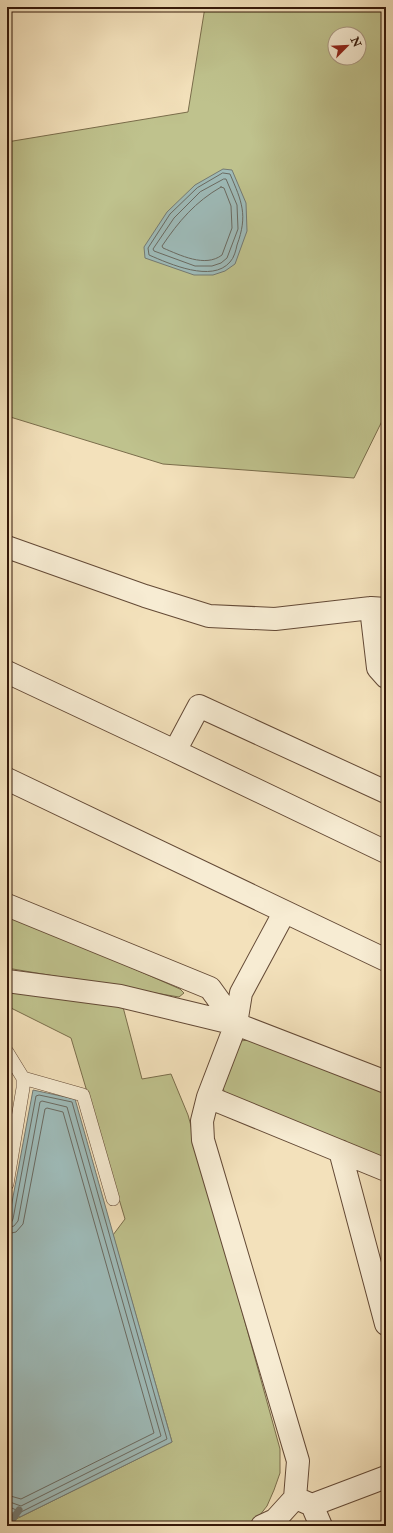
<svg xmlns="http://www.w3.org/2000/svg" width="393" height="1533" viewBox="0 0 393 1533" font-family="'IM FELL Double Pica',serif">
  <style>
    .green { fill: #bfc28d; stroke: #7a6d4b; fill-rule: evenodd }
    .water { fill: #9ebbb9; stroke: #747a73 }
    .lines { fill: none; stroke-linecap: round; stroke-linejoin: round }
    .shore { stroke: #6a6a61; stroke-width: 1 }
    .stream { stroke: #747a73; stroke-width: 7 }
    .lane-casing { stroke: #644a36; stroke-width: 14 }
    .street-casing { stroke: #644a36; stroke-width: 24 }
    .lane { stroke: #f7ecd3; stroke-width: 13 }
    .street { stroke: #f7ecd3; stroke-width: 22 }
  </style>
  <rect width="100%" height="100%" fill="#f3e1bb"/>
  <filter id="stains"><feTurbulence type="fractalNoise" baseFrequency=".005" numOctaves="4"/><feColorMatrix values="0 0 0 0 .2 0 0 0 0 .09 0 0 0 0 .02 0 0 0 .5 -.17"/></filter>
  <radialGradient id="worn" r=".72"><stop offset=".6" stop-color="#630" stop-opacity="0"/><stop offset="1" stop-color="#630" stop-opacity=".3"/></radialGradient>
  <!-- green -->
  <path class="green" d="M205,7H386V413L354,478L163,464L7,416V142L188,112ZM335,34H359V58H335Z
    M7,913L180,989L184,993L179,997L7,968Z
    M7,986L123,1007L142,1079L171,1074L188,1115L280,1449V1473L274,1490L267,1506L256,1520L244,1526H7V1524L20,1517L172,1442L113,1235L125,1219L71,1038L7,1006Z
    M249,1040L386,1090V1164L227,1099L223,1088L240,1041Z"/>
  <!-- water -->
  <path class="water" d="M223,169L232,170L246,203L247,231L235,264L225,271L213,275H194L145,258L144,247L167,212L195,185Z
    M33,1090L75,1099L172,1442L20,1517L7,1510V1229Z"/>
  <g class="lines">
    <!-- shore -->
    <path class="shore" d="M223,173L230,174C242,202 248,215 237,245C236,250 234,258 230,262C212,283 170,264 149,255L148,248L170,214L197,188Z
      M224,179H226L237,205L238,229L227,258L221,263L212,266H195L154,251L153,249L174,218L200,192Z
      M221,187L224,188L231,206L232,228L222,255C205,268 180,255 163,248L162,246C179,221 195,202 221,187Z
      M7,1223H11L13,1219L36,1096L39,1095L72,1102L167,1439L21,1512L7,1506
      M7,1228L14,1226L18,1221L40,1102L42,1101L67,1107L161,1436L21,1506L7,1501
      M7,1234L16,1232L23,1224L45,1109L47,1108L63,1112L154,1433L21,1499L7,1495"/>
    <!-- stream -->
    <path class="stream" d="M8,1526L19,1510"/>
    <!-- lane casing -->
    <g class="lane-casing">
      <path id="lane" d="M7,1052L23,1078V1088L7,1184
        M23,1078L83,1095L113,1199"/>
    </g>
    <!-- street casing -->
    <g class="street-casing">
      <path id="street" d="M7,547L145,596L209,616L275,619L371,608L386,609
        M371,608L378,668L386,677
        M7,672L175,751L386,852
        M175,751L199,706L386,792
        M7,779L386,960
        M7,905L210,988L236,1024
        M7,981L120,996L236,1024L386,1082
        M208,1097L386,1170
        M340,1151L386,1324
        M298,1499L312,1505L321,1526
        M312,1505L386,1477
        M262,1526L275,1520L295,1498L298,1461L203,1140L202,1121L208,1097L236,1024L241,993L284,913"/>
    </g>
    <!-- lane -->
    <use href="#lane" class="lane"/>
    <!-- street -->
    <use href="#street" class="street"/>
  </g>
  <!-- margin -->
  <rect width="393" height="1533" fill="none" stroke="#f3e1bb" stroke-width="24"/>
  <rect x="8" y="8" width="377" height="1517" fill="none" stroke="#351809" stroke-width="2"/>
  <rect x="12" y="12" width="369" height="1509" fill="none" stroke="#351809"/>
  <!-- north arrow -->
  <g transform="translate(347 46) rotate(66)"><circle r="19" fill="#f7ecd3" stroke="#a99782"/>
  <path d="M0-3L7 15L0 10L-7 15Z" fill="#8f2418"/>
  <text y="-6" font-size="11" font-weight="bold" text-anchor="middle" fill="#351809">N</text>
  </g>
  <rect width="100%" height="100%" filter="url(#stains)"/>
  <rect width="100%" height="100%" fill="url(#worn)"/>
</svg>
